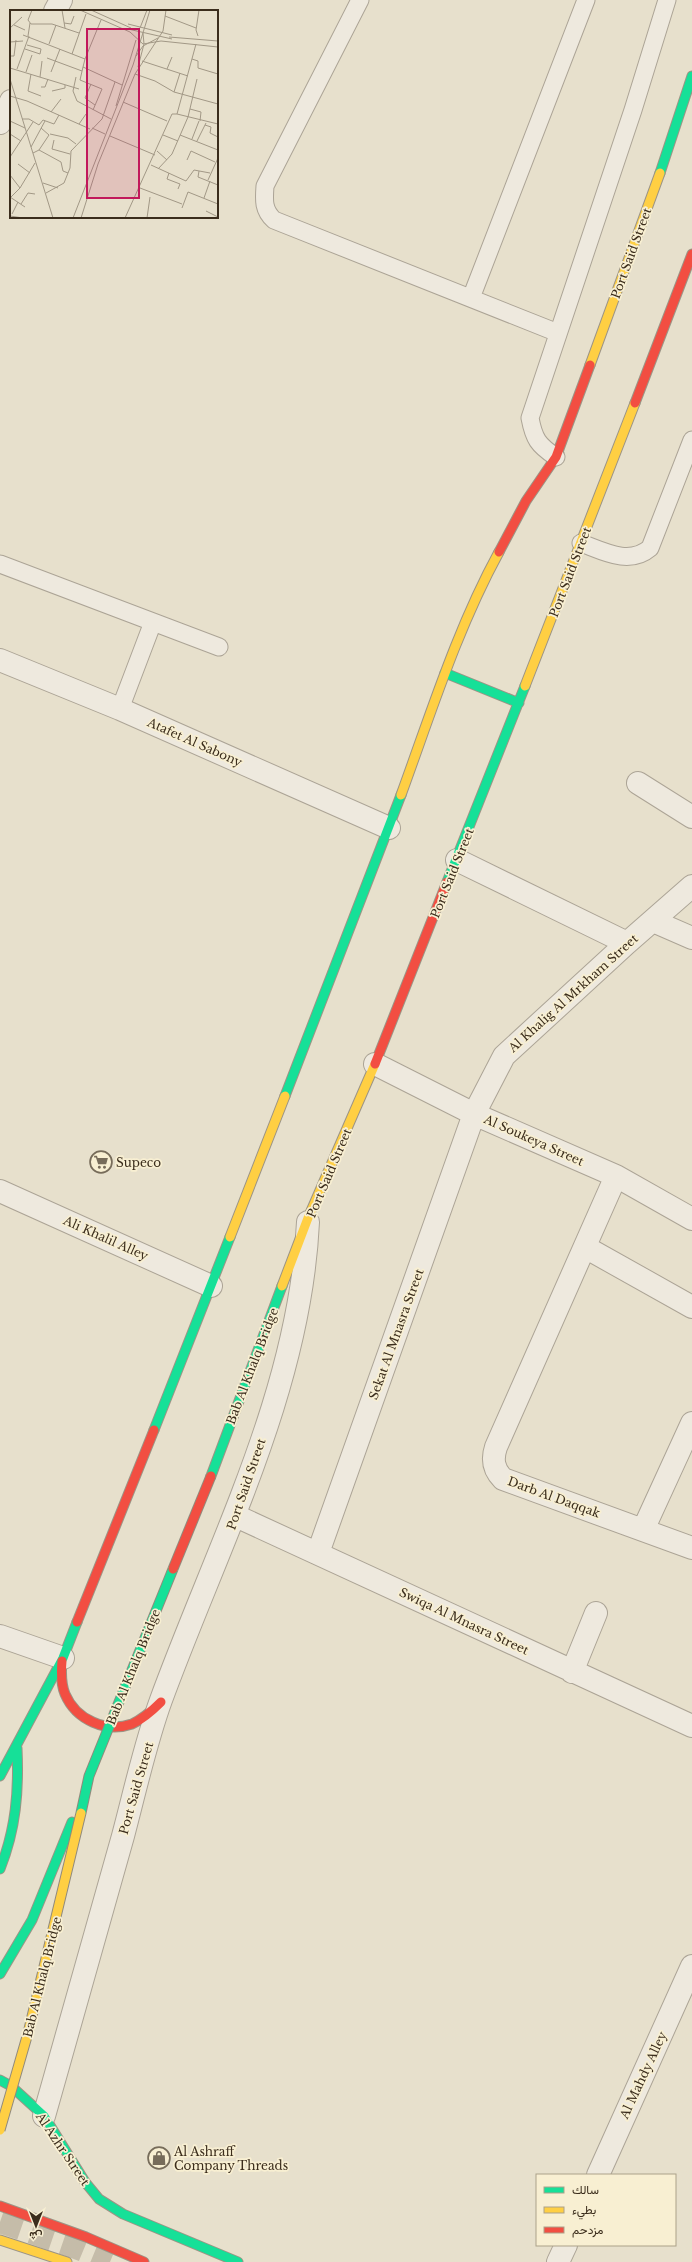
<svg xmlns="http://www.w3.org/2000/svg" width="692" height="2262" viewBox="0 0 692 2262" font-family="'Libre Baskerville',Vazirmatn,serif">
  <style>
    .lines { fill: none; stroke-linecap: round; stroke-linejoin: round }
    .primary-tunnel { stroke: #c5bca9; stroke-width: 22; stroke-dasharray: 22 11; stroke-linecap: butt }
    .lane-casing { stroke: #aca496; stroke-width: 19 }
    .street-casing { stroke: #aca496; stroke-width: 24 }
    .fast-casing { stroke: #9c9485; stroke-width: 11 }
    .slow-casing { stroke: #9c9485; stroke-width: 11 }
    .jam-casing { stroke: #9c9485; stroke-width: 11 }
    .lane { stroke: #eee9de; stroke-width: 17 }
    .street { stroke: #eee9de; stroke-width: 22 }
    .fast { stroke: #16e098; stroke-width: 9 }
    .slow { stroke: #ffcf43; stroke-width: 9 }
    .jam { stroke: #f24e42; stroke-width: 9 }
    .fast-bridge-casing { stroke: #918a7c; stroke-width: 11; stroke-linecap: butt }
    .slow-bridge-casing { stroke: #918a7c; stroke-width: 11; stroke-linecap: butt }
    .jam-bridge-casing { stroke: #918a7c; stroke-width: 11; stroke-linecap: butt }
    .fast-bridge { stroke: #16e098; stroke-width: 9 }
    .slow-bridge { stroke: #ffcf43; stroke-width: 9 }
    .jam-bridge { stroke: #f24e42; stroke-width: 9 }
    .labels { text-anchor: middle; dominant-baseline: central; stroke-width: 3.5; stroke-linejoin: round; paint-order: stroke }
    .street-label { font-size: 12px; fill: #3b2d1c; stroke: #f8efd2 }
    .poi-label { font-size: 12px; fill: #3b2d1c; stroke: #f8efd2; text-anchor: start }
    .inset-road { fill: none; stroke: #a29886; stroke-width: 1 }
    .view { fill: #c2185b; fill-opacity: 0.15; stroke: #c2185b; stroke-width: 2 }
    .inset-edge { fill: none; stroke: #3b2d1c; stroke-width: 2 }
  </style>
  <rect width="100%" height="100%" fill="#e7e0cc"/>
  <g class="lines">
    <!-- primary-tunnel -->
    <path class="primary-tunnel" d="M0,2222L76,2248L110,2262"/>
    <!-- lane casing -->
    <g class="lane-casing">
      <path id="lane" d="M360,0L265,186C264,200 263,210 274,220L558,333
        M471,298L586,0
        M556,457C538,445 534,439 530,418L633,110L667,0
        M581,543C603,551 629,566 650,548L692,440
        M0,564L219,647
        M120,709L153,622"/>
    </g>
    <!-- street casing -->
    <g class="street-casing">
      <path id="street" d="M55,11L61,0
        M0,123L11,101
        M0,660L120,709L389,828
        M638,783L692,817
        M457,860L627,943
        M653,921L692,938
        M375,1064L474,1114L616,1176L692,1219
        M616,1176L496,1447C492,1459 493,1469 503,1479L692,1548
        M0,1191L211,1286
        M585,1247L692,1307
        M236,1516L692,1726
        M643,1530L692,1423
        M318,1553L474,1114L504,1056L627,943L692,886
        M0,1636L63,1658
        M572,1672L596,1613
        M44,2116C70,2023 97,1929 123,1836C135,1791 145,1744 161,1700C218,1544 300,1391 308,1222
        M598,2175L692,1966
        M558,2262L566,2245"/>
    </g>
    <!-- fast casing -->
    <g class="fast-casing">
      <path id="fast" d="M660,173L692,76
        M445,673L519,703
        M447,882L525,686
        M285,1096L401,795
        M154,1430L230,1237
        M211,1476L282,1286
        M0,1776L63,1658L77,1622
        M0,1869C16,1829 19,1791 17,1748
        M0,1974L32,1920L72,1822
        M0,2080L11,2086L44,2116L85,2182L99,2199L123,2214L238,2262"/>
    </g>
    <!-- slow casing -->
    <g class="slow-casing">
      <path id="slow" d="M590,365L660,173
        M525,686L635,403
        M401,795C431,713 457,629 499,552
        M230,1237L285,1096
        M282,1286L308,1218L375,1064
        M0,2240L67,2262"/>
    </g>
    <!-- jam casing -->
    <g class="jam-casing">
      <path id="jam" d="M635,403L692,254
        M499,552L526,501L556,457L590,365
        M375,1064L447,882
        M77,1622L154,1430
        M62,1661C61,1672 61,1684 65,1694C76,1720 106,1733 132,1724C143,1719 152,1711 161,1702
        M0,2206L86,2237L144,2262"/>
    </g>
    <!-- lane -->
    <use href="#lane" class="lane"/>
    <!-- street -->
    <use href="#street" class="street"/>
    <!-- fast -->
    <use href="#fast" class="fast"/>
    <!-- slow -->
    <use href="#slow" class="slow"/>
    <!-- jam -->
    <use href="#jam" class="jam"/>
    <!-- fast-bridge casing -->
    <g class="fast-bridge-casing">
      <path id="fast-bridge" d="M81,1813L89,1776L173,1569"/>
    </g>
    <!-- slow-bridge casing -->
    <g class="slow-bridge-casing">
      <path id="slow-bridge" d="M0,2130L28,2033L81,1813"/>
    </g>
    <!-- jam-bridge casing -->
    <g class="jam-bridge-casing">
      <path id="jam-bridge" d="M173,1569L211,1476"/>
    </g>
    <!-- fast-bridge -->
    <use href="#fast-bridge" class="fast-bridge"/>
    <!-- slow-bridge -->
    <use href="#slow-bridge" class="slow-bridge"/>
    <!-- jam-bridge -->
    <use href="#jam-bridge" class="jam-bridge"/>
  </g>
  <!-- icons -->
  <defs>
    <g id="supermarket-ring" transform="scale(1.15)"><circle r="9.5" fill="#f8efd2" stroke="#776c5a" stroke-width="1.5"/><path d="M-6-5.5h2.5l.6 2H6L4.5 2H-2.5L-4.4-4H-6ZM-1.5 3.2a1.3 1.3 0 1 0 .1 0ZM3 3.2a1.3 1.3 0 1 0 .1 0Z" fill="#776c5a"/></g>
    <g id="shop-ring" transform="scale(1.15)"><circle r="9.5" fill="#f8efd2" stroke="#776c5a" stroke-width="1.5"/><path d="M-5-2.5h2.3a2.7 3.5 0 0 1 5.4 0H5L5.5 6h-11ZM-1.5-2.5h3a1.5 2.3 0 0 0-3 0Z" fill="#776c5a"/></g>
  </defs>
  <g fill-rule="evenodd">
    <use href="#supermarket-ring" x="101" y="1162"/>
    <use href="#shop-ring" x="159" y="2158"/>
  </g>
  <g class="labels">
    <!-- street labels -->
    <g class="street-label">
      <text transform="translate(631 253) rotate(-70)">Port Said Street</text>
      <text transform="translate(570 572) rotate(-69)">Port Said Street</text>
      <text transform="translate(195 742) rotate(24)">Atafet Al Sabony</text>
      <text transform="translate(452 873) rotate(-68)">Port Said Street</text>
      <text transform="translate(573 993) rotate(-42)">Al Khalig Al Mrkham Street</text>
      <text transform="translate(534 1140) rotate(24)">Al Soukeya Street</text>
      <text transform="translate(329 1173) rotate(-67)">Port Said Street</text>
      <text transform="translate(106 1238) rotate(24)">Ali Khalil Alley</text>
      <text transform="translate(396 1334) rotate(-70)">Sekat Al Mnasra Street</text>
      <text transform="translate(252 1366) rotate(-69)">Bab Al Khalq Bridge</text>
      <text transform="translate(246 1484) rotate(-71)">Port Said Street</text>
      <text transform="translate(554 1497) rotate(20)">Darb Al Daqqak</text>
      <text transform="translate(464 1621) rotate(25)">Swiqa Al Mnasra Street</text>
      <text transform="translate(133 1667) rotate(-68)">Bab Al Khalq Bridge</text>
      <text transform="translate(136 1788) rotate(-74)">Port Said Street</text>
      <text transform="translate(42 1977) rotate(-76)">Bab Al Khalq Bridge</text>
      <text transform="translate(643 2075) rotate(-65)">Al Mahdy Alley</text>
      <text transform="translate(63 2149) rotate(56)">Al Azhr Street</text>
    </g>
    <!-- poi labels -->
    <g class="poi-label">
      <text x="116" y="1162">Supeco</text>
      <text x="174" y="2151">Al Ashraff<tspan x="174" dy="14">Company Threads</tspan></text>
    </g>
  </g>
  <!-- overview -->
  <g transform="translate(10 10)">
    <rect width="208" height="208" fill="#e7e0cc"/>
    <path class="inset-road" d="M22,0L18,10L21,14H42L69,23M52,0L55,18M70,0L120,22L133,34L151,31L208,37M81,0L121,18M155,6L186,18M54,13L61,14L64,6M118,14L162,25M4,15L15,20M0,18L12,7M130,18L137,0M118,19L162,29M13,25L75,49L73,57L112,75M18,26L20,13M188,26L186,20L189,0M159,27L208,31M0,32L13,31M39,34L46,15M15,39L30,44L31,39L17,35M62,44L76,4M0,46H4L6,30M126,46L133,36L148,28M37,48L72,61M75,49L91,10M182,49L188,51V58L208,64M132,51L178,66M73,57L70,70L92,79L83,100M128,57L134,34L133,23M0,58L69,79M7,59L19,26M157,59L162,47M16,62L22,45M41,62L50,39M21,64L18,81L31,86M125,64L145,71L164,82L208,94M30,67L32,51M66,67L63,81L67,91L101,109M0,69L43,208M81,74L75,88L85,95M31,77H35L38,69M42,81L55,78V75M164,82L170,63M0,86L17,91L80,119M113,92L157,111M106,96L126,30M180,99L191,102L190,111M41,102L51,89M167,104L208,114M12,109H19L29,115L33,110L44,114L49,105M0,111L15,118M69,114L76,104M195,115L201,117L200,123L208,127M82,118L95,124M0,124L11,131M40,124L58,128L66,134M153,125L168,131M170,125L208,140M100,126L145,145M182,129L189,111M44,130L42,139L60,144M187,131L196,113M21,137L35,111M29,140L51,152L53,161L58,163M147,141L157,150M23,143L29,140L39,125L31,118M0,147L23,112M177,150L181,141L205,152M8,154L20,163M141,155L176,171L184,160L200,163M148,159L162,144L178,107L187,69M189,161L188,167L208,175M159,163L157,169L170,174L168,179M0,165L10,178M198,170L208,148M33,173L48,178M130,178L172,194M36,183L54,173L60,158L61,141L92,109L105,72M0,187L15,197M0,188L10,178L25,153M194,188L200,171M11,194L18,183L25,184M172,198L178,182L208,194M196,201L208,207M2,204L8,192M0,206L13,208M63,208L123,55L140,0M71,208L88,154L125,64L153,21L156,0M115,208L162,104H167L186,34M137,208L140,187"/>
    <path class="view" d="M77,19H129V188H77Z"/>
    <rect width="208" height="208" class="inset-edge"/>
  </g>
  <!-- legend -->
  <rect x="536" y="2174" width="140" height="72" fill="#f8efd2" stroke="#aca189"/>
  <rect x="544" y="2187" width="20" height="6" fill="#16e098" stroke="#aca189"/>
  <text x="572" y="2194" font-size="12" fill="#3b2d1c">سالك</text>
  <rect x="544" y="2207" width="20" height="6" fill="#ffcf43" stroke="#aca189"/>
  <text x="572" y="2214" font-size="12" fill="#3b2d1c">بطيء</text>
  <rect x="544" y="2227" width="20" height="6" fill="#f24e42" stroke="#aca189"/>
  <text x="572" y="2234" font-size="12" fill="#3b2d1c">مزدحم</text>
  <!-- north arrow -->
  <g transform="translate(36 2226) rotate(180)" stroke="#f8efd2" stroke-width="3" paint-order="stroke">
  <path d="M0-3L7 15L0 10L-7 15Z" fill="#3b2d1c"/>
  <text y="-6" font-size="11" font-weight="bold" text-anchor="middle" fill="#3b2d1c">ش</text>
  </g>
</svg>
